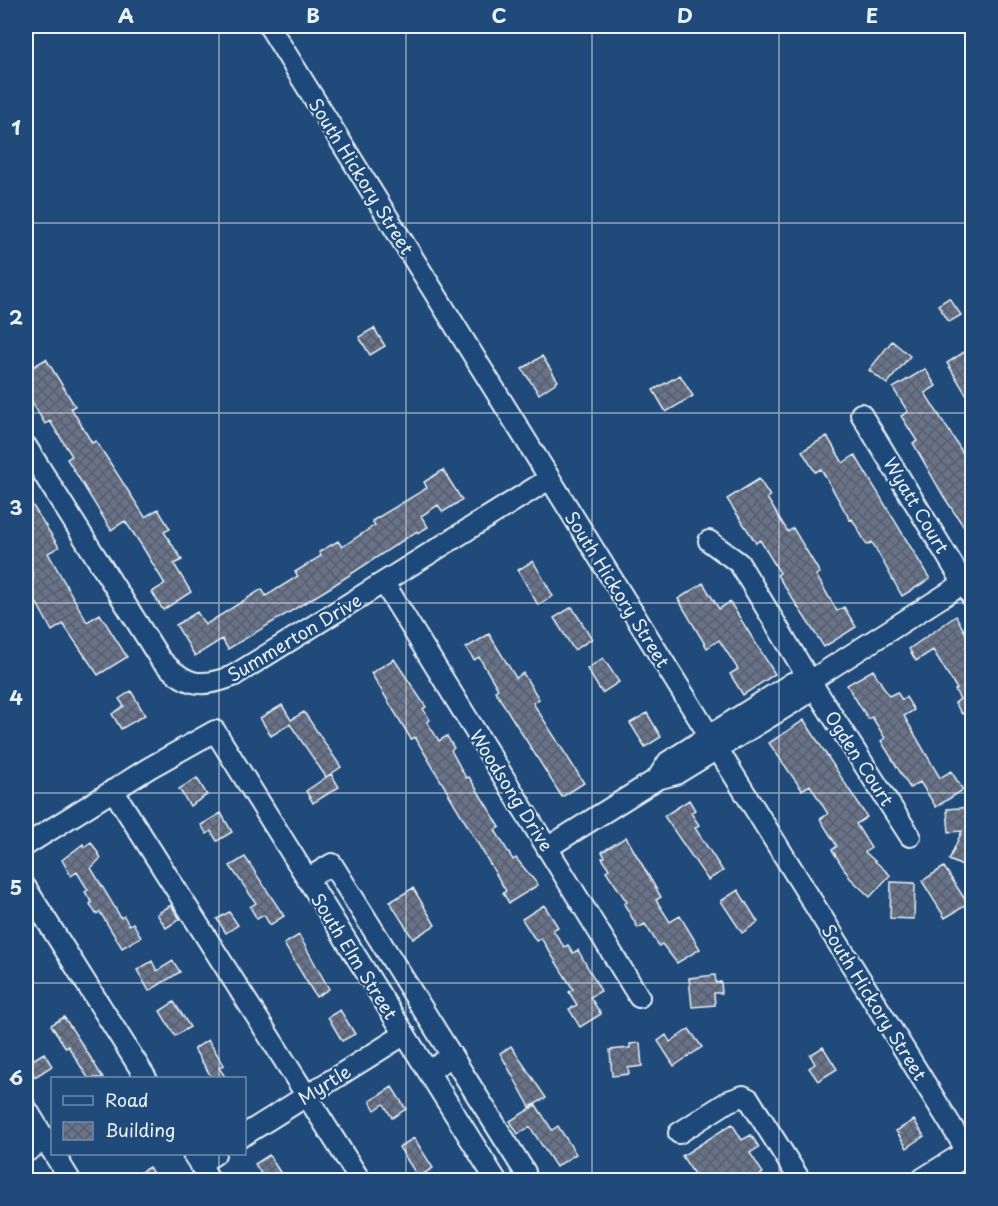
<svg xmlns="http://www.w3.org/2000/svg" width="998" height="1206" viewBox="0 0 998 1206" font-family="'Playpen Sans',sans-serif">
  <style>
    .building { fill: url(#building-cross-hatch); stroke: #e8f1f8; stroke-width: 1.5 }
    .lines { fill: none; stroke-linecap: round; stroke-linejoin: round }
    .minor-casing { stroke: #e8f1f8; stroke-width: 24 }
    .major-casing { stroke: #e8f1f8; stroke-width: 28 }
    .minor { stroke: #1f4a7a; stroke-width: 20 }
    .major { stroke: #1f4a7a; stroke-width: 24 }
    .grid { fill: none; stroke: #e8f1f8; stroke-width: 1.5; stroke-opacity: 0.55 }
    .labels { text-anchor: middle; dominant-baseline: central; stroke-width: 4.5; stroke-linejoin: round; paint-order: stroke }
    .street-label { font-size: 18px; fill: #e8f1f8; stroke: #1f4a7a }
    .neatline { fill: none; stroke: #e8f1f8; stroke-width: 2 }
    .grid-label { font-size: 20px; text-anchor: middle; font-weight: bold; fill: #e8f1f8 }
  </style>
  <defs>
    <pattern id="building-cross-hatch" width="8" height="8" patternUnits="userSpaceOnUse" patternTransform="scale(1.5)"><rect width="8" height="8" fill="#687289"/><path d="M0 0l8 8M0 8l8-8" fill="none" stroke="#575d6a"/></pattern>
  </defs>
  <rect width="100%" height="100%" fill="#1f4a7a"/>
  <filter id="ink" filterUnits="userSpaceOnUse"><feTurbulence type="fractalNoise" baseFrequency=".0167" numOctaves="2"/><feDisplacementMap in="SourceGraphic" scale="12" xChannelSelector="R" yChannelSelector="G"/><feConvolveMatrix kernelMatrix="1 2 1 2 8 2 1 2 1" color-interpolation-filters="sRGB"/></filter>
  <g filter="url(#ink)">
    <!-- building -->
    <path class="building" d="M949,298L961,315L949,322L938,305Z
      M374,328L385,346L370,355L359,337Z
      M892,341L910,356L887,384L869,370Z
      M972,347V404L947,363Z
      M542,356L558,381L539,394L522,369Z
      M46,359L75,406L71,408L92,443L96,441L145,517L158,509L170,529L164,532L182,560L174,564L191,592L163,610L152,592L165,584L142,546L125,521L111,530L67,459L72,456L50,421L45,424L26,392V371Z
      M925,369L936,386L925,393L966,458L972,454V474L968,476L972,483V539L944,497L913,443L917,441L901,416L908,412L893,388Z
      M680,375L693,396L666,412L653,390Z
      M827,436L843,463L855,455L930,579L902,596L872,542L867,545L852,519L850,520L821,469L815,472L802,451Z
      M443,470L462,500L443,512L438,505L421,516L428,527L418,533L417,531L331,587L228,649L222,639L195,656L176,625L197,612L205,625L262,589L266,596L298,576L295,572L321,556L319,552L338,541L342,547L375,525L372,521L427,488L424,482Z
      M759,479L770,496L767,498L788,532L793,528L820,573L816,575L837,611L844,607L856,627L824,647L777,575L780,573L760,540L756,543L727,499Z
      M26,495L59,547L48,553L87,622L100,614L127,657L98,675L63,624L52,631L26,583L34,576L26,563Z
      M533,561L553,596L538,605L518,570Z
      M703,583L719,609L730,602L775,674L743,695L730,674L738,669L719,640L707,648L678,599Z
      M572,607L592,639L574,650L554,618Z
      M956,616L972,645V708L962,714L955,703L960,699L955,690L957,689L933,650L916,661L909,649Z
      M489,634L516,678L523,673L539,699L533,703L584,783L562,797L495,691L498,689L479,657L474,660L466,648Z
      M603,658L619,682L602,693L587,669Z
      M394,659L426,707L423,709L430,720L427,722L439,741L447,736L454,748L451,750L466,778L469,777L500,827L495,830L513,860L516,858L538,885L509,903L503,893L506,891L415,737L411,739L371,673Z
      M873,670L889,696L897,692L902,700L906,697L914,710L904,716L940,778L951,771L963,790L936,807L920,782L910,788L881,741L885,738L872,717L868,719L847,685Z
      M131,691L145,715L121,729L112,714L124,706L119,699Z
      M282,705L291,720L304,712L341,767L326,777L290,724L271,736L260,718Z
      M647,713L661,737L645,747L630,723Z
      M804,720L867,817L856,824L871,848L865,852L890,875L870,897L850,878L832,850L837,846L820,819L828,814L810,785L802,790L769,743Z
      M331,774L339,787L313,803L306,791Z
      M197,778L207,795L190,806L179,789Z
      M689,800L695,810L691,813L699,825L695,828L723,871L708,880L664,816Z
      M972,807V870L949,860L962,831L949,832L947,809Z
      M221,813L232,832L217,841L211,831L207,834L201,825Z
      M626,837L661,897L656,900L670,922L680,916L700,949L677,963L662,944L659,946L645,924L638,928L624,904L627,902L606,871L609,869L602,858L605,857L602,852Z
      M91,842L101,858L91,868L121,918L124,916L129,925L133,923L141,937L122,948L100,912L96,914L90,904L92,903L85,892L88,890L77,872L71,876L62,860L83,844L84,847Z
      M245,857L284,916L270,925L264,915L257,919L250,907L256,903L230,866Z
      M944,867L968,904L945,918L922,881Z
      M891,882L915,883L914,919L890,918Z
      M413,888L435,925L413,939L390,902Z
      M738,890L758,922L742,933L721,901Z
      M171,905L180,919L166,928L157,914Z
      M544,905L558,927L553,930L564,947L568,945L573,953L578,950L601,991L590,997L601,1014L580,1027L569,1009L577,1005L569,992L573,989L541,938L536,941L522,919Z
      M229,912L238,925L226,933L217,919Z
      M299,935L329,989L316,997L284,944Z
      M152,961L157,971L173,961L180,972L149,991L137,970Z
      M715,975L716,983L721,982L722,993H714L715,1005L692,1007L689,978Z
      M174,1002L190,1027L175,1036L160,1011Z
      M340,1010L355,1034L342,1041L328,1017Z
      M64,1017L87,1052L103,1078H88L68,1046L66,1048L51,1025Z
      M689,1029L702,1047L674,1066L658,1041L666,1035L670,1042Z
      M208,1040L224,1065L219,1068L226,1078H212L194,1049Z
      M640,1043L642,1066L628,1068L629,1074L612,1076L610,1050L630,1048V1044Z
      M511,1046L546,1098L530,1107L500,1053Z
      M823,1047L837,1069L818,1081L809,1068L815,1064L810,1055Z
      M44,1053L52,1066L35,1077L26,1064Z
      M392,1087L406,1109L392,1118L384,1104L375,1110L370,1101Z
      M536,1105L552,1130L558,1126L576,1154L556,1167L530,1127L518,1134L510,1121Z
      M914,1120L924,1136L907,1148L896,1131Z
      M732,1124L742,1140L751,1135L759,1147L750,1153L763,1173L759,1176L762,1180H698L682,1156Z
      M414,1138L433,1168L418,1177L399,1147Z
      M269,1155L285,1180H265L255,1164Z
      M149,1167L157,1180H127Z"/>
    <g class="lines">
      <!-- minor casing -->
      <g class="minor-casing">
        <path id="minor" d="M269,26L972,1159
          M861,414L972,597
          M26,446L160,659C186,685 198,689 233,676L549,479
          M709,541L739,563L810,681L910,836
          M384,583L639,997
          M810,681L802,697L676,774L657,779L668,762L709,736L792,683Z
          M810,681L964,583
          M113,790L360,1180
          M26,845L149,768L215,731L496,1180
          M547,848L657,779
          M307,879L332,864L452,1056L429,1071
          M26,888L146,1078
          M452,1056L525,1172
          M26,1108L52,1151
          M679,1133L729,1101L743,1096L749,1099L800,1180
          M244,1135L405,1034
          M26,1152L46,1139
          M54,1154L70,1180
          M193,1154L210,1180
          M199,1164L215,1154"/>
      </g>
      <!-- major casing -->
      <g class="major-casing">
        <path id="major" d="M924,1180L972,1150"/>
      </g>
      <!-- minor -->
      <use href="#minor" class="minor"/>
      <!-- major -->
      <use href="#major" class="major"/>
    </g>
  </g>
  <!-- grid -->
  <path class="grid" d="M219,26V1078M406,26V1180M592,26V1180M779,26V1180M26,223H972M26,413H972M26,603H972M26,793H972M26,983H972M219,1154V1180"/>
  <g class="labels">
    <!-- street labels -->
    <g class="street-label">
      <text transform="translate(362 176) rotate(58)">South Hickory Street</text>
      <text transform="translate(917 505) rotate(59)">Wyatt Court</text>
      <text transform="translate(618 589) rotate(58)">South Hickory Street</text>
      <text transform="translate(294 637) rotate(-31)">Summerton Drive</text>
      <text transform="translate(860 758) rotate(57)">Ogden Court</text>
      <text transform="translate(512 790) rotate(58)">Woodsong Drive</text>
      <text transform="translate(355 956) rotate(58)">South Elm Street</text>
      <text transform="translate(875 1002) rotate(58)">South Hickory Street</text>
      <text transform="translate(324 1084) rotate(-32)">Myrtle</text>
    </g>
  </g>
  <!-- margin -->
  <rect width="998" height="1206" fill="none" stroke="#1f4a7a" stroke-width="66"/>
  <!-- legend -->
  <rect x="51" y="1077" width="195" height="78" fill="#1f4a7a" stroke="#6f8dac" stroke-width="1.5"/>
  <rect x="63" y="1096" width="30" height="9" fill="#1f4a7a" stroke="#6f8dac" stroke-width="1.5"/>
  <text x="105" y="1107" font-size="18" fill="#e8f1f8">Road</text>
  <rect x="63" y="1122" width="30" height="18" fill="url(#building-cross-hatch)" stroke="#6f8dac" stroke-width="1.5"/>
  <text x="105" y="1137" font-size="18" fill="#e8f1f8">Building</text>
  <rect x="33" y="33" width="932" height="1140" class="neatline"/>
  <g class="grid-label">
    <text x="126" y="23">A</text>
    <text x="313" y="23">B</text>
    <text x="499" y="23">C</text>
    <text x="685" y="23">D</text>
    <text x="872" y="23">E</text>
    <text x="16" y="135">1</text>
    <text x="16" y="325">2</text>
    <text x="16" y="515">3</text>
    <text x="16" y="705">4</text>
    <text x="16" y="895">5</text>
    <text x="16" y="1085">6</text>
  </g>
</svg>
